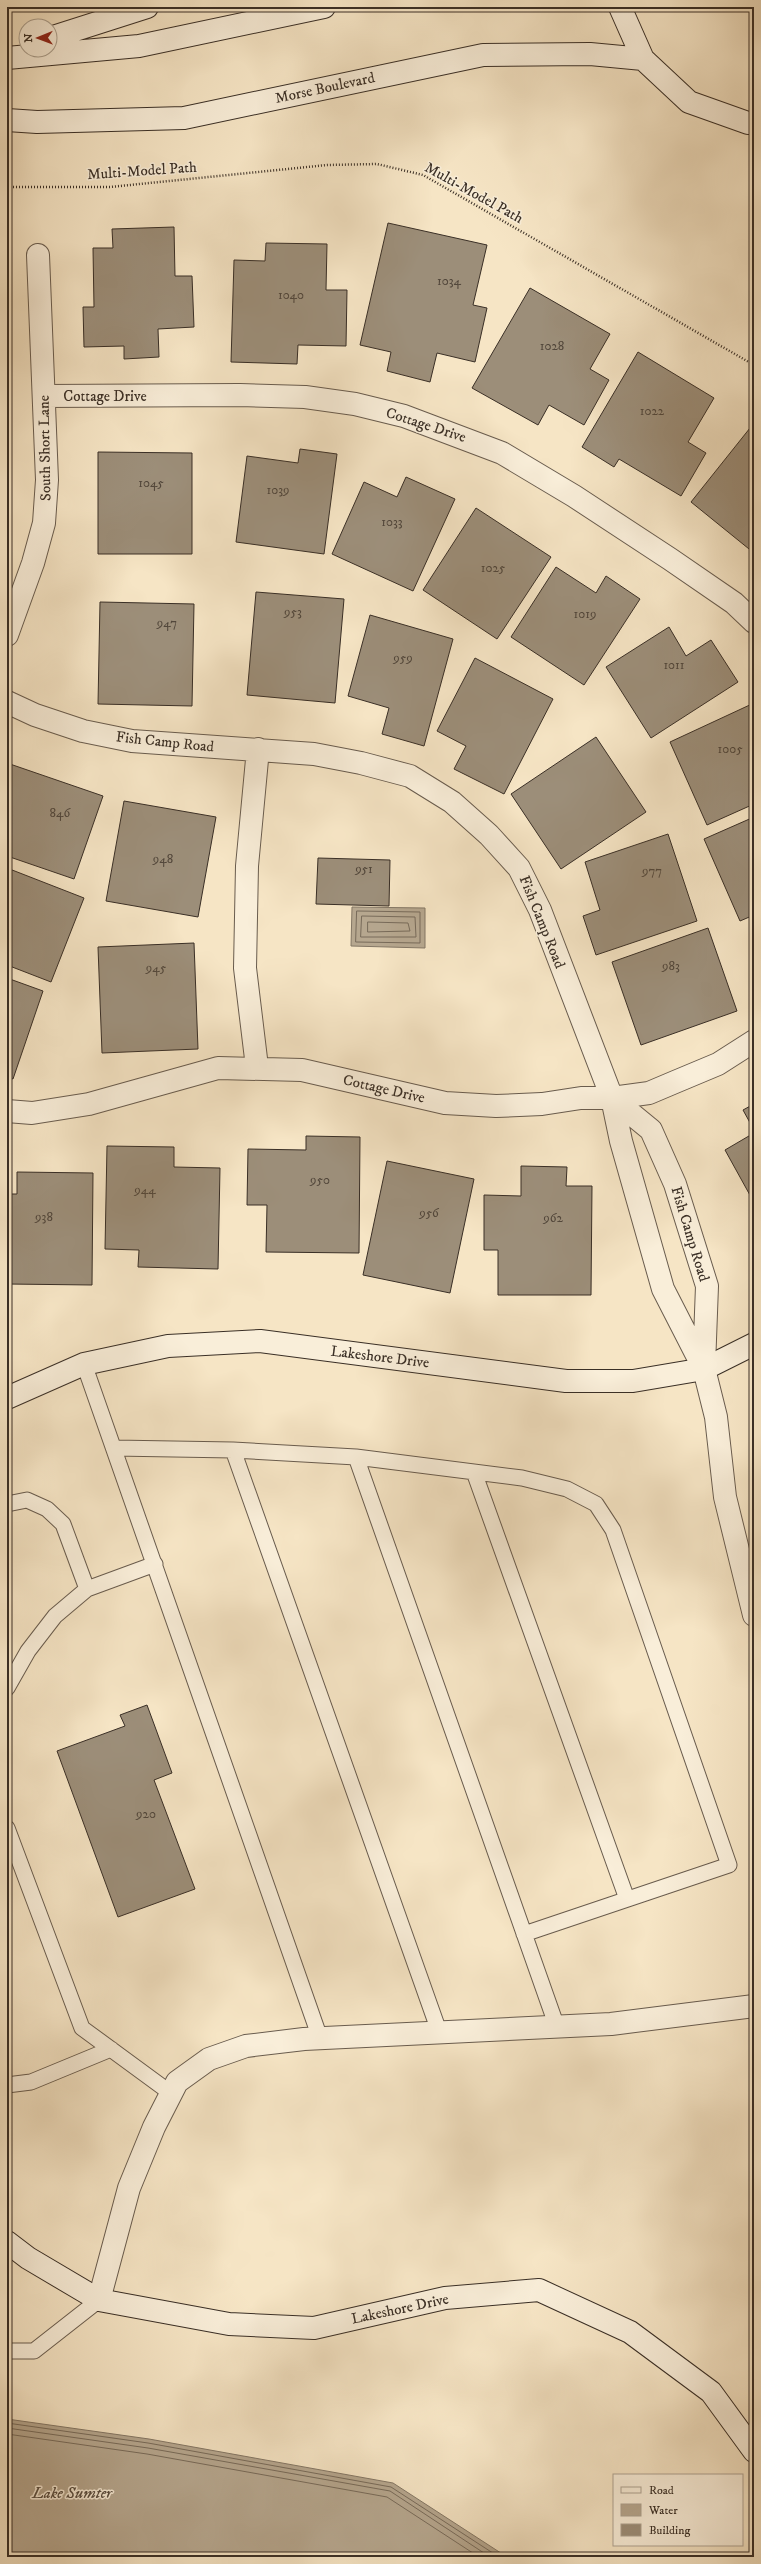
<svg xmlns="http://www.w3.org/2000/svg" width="761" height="2564" viewBox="0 0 761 2564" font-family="'IM FELL DW Pica',serif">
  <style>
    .water { fill: #b6a78f; stroke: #847765 }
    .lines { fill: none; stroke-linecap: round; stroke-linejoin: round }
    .shore { stroke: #786b5a; stroke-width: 1 }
    .building { fill: #9c8e79; stroke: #3a2f26 }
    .lane-casing { stroke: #695c4e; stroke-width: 17 }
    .street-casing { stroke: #695c4e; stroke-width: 24 }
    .secondary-casing { stroke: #3a2f26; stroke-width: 24 }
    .path { stroke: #3a2f26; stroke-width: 2.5; stroke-dasharray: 1 2; stroke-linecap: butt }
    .lane { stroke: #f9eed9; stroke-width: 15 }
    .street { stroke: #f9eed9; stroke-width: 22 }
    .secondary { stroke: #f9eed9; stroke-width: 22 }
    .labels { text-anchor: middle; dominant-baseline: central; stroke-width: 3; stroke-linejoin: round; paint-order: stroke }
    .number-label { font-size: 13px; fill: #52473b }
    .street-label { font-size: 15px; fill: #3a2f26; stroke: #f9eed9 }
    .water-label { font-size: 16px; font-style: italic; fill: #594d40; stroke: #f9eed9 }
  </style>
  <rect width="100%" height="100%" fill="#f6e5c5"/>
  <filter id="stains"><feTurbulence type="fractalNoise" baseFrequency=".005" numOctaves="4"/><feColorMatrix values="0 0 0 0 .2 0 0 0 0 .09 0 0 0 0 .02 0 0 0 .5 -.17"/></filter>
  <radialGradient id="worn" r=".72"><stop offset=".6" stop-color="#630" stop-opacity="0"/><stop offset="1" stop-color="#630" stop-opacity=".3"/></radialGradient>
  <!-- water -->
  <path class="water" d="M352,907L425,908V948L351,946Z
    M7,2419L149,2439L393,2483L507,2557H7Z"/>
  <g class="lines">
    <!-- shore -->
    <path class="shore" d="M357,911L420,912V943L356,942Z
      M362,916L415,917L416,937H361Z
      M368,922L408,923L410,931L368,932Z
      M7,2423L148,2443L391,2487L499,2557
      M7,2428L148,2448L390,2491L490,2557
      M7,2434L147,2454L387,2497L479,2557"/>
  </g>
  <!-- building -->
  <path class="building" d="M388,223L487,245L473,305L487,308L475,362L437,353L430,382L387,371L391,352L360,345Z
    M174,227L175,276H192L194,327L158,329L159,357L124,359V346L84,347L83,307H94L93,248H113L112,229Z
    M266,243L327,244L326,290H347L346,346L298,345L297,364L231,362L234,260L265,261Z
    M530,288L610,334L590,369L609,380L584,425L549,405L538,425L472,388Z
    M638,352L714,398L688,442L706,453L681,496L619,459L614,467L582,447Z
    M754,423V553L691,502Z
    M300,449L337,454L324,554L236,542L247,456L298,463Z
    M98,452L192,453V554H98Z
    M406,477L455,499L413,591L332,554L364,482L397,497Z
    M476,508L551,557L497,639L423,590Z
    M556,567L596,593L606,576L640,599L584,685L511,637Z
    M256,592L344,599L335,703L247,695Z
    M100,602L194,604L192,706L98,704Z
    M370,615L453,639L424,746L382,734L389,708L348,696Z
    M669,627L686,656L711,640L738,682L651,738L606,667Z
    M475,658L553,699L504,794L454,769L466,746L437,731Z
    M754,703V804L707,825L670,742Z
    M596,737L646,812L561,869L511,794Z
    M7,763L103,796L74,879L7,856Z
    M124,801L216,817L198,917L106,901Z
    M754,817V915L740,921L704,839Z
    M668,834L697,921L596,955L583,916L600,910L585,862Z
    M318,858L390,860L389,906L316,904Z
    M7,868L84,898L51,982L7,965Z
    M708,928L737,1011L641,1045L612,962Z
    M194,943L198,1049L102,1053L98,947Z
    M7,978L43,991L13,1079L7,1077Z
    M754,1104V1130L743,1110Z
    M754,1133V1195L751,1197L725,1150Z
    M306,1136L360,1137L359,1253L266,1252L267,1205H247L248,1149L306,1150Z
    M107,1146L174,1147V1167L220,1168L218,1269L138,1267L139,1250L105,1249Z
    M387,1161L474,1179L450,1293L363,1275Z
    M521,1166L567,1167L566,1186H592L591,1295H498V1250H484V1195L521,1196Z
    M17,1172L93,1173L92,1285L7,1284V1194H17Z
    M147,1705L172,1773L154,1780L195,1889L118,1917L57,1751L125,1726L120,1715Z"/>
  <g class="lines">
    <!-- lane casing -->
    <g class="lane-casing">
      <path id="lane" d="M84,1364L320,2038
        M114,1448L233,1450L356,1457L522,1478L567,1489L596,1504L613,1530L729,1865L524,1934
        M233,1450L440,2034
        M356,1457L557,2027
        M474,1472L627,1899
        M7,1504L27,1500L47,1509L63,1524L87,1589
        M7,1688L28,1651L55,1616L87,1589L155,1564
        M7,1828L82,2028L172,2094
        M7,2085L31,2082L111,2049
        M7,2351H34L99,2300"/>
    </g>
    <!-- street casing -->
    <g class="street-casing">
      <path id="street" d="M44,396L240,395L305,397L355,404L404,416L502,453L574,496L670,559L734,603L754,622
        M7,635L33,563L44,523L47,480L38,255
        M7,702L35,715L83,731L132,741L314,754L361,763L410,776L452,802L489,835L519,868L540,910L612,1098L621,1141L663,1289L704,1369L716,1417L725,1497L754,1615
        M257,1067L245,968L247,866L258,749
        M612,1098L651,1130L675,1184L707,1286L704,1366
        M7,1111L32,1113L89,1104L218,1068L302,1070L445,1103L496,1106L542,1104L581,1098H612L649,1093L675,1082L718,1064L754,1041
        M99,2300L129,2188L154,2127L177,2082L209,2059L246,2046L304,2039L611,2024L754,2006"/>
    </g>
    <!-- secondary casing -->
    <g class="secondary-casing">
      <path id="secondary" d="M620,7L643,59L689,102L748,123H754
        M50,38L147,7
        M7,58L139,46L324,7
        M7,120L37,122L184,118L483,55L590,54L643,59
        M7,1398L84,1364L168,1346L260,1341L566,1381H633L704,1369L754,1344
        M7,2242L28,2258L99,2300L229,2324L314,2328L445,2298L539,2290L630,2332L711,2392L754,2451"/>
    </g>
    <!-- path -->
    <path class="path" d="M7,187H110L327,165L377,164L423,175L754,365"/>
    <!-- lane -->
    <use href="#lane" class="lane"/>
    <!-- street -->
    <use href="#street" class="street"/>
    <!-- secondary -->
    <use href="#secondary" class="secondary"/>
  </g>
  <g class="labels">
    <!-- number labels -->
    <g class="number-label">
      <text x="449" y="281">1034</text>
      <text x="291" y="295">1040</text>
      <text x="552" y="346">1028</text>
      <text x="652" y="411">1022</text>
      <text x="151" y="483">1045</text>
      <text x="278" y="490">1039</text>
      <text x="392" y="522">1033</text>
      <text x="493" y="568">1025</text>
      <text x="293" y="612">953</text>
      <text x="585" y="614">1019</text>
      <text x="167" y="623">947</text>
      <text x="403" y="658">959</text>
      <text x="674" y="665">1011</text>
      <text x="730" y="749">1005</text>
      <text x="60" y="813">846</text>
      <text x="163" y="859">948</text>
      <text x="364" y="869">951</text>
      <text x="652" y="871">977</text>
      <text x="671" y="966">983</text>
      <text x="156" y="968">945</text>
      <text x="320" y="1180">950</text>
      <text x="145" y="1190">944</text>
      <text x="429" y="1213">956</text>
      <text x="44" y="1217">938</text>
      <text x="553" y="1218">962</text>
      <text x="146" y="1814">920</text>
    </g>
    <!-- street labels -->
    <g class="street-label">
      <text transform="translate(325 88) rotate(-12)">Morse Boulevard</text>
      <text transform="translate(142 171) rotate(-4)">Multi-Model Path</text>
      <text transform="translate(474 193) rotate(29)">Multi-Model Path</text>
      <text x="105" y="396">Cottage Drive</text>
      <text transform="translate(426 425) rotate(18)">Cottage Drive</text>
      <text transform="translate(45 448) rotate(-91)">South Short Lane</text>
      <text transform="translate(165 742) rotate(6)">Fish Camp Road</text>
      <text transform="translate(542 922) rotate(68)">Fish Camp Road</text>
      <text transform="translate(384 1089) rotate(13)">Cottage Drive</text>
      <text transform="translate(690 1234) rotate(73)">Fish Camp Road</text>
      <text transform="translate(380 1357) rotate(7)">Lakeshore Drive</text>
      <text transform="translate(400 2309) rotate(-12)">Lakeshore Drive</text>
    </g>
    <!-- water labels -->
    <g class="water-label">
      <text x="72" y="2493">Lake Sumter</text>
    </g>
  </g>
  <!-- margin -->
  <rect width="761" height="2564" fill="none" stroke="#f6e5c5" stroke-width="24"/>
  <rect x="8" y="8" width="745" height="2548" fill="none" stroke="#3a2f26" stroke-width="2"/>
  <rect x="12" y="12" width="737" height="2540" fill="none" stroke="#3a2f26"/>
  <!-- legend -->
  <rect x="613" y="2474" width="130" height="72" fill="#f9eed9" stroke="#ada291"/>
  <rect x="621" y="2487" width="20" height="6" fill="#f9eed9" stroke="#ada291"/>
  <text x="649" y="2494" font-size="12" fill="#3a2f26">Road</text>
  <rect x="621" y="2504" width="20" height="12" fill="#b6a78f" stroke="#ada291"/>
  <text x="649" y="2514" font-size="12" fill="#3a2f26">Water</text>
  <rect x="621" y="2524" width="20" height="12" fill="#9c8e79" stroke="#ada291"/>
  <text x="649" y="2534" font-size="12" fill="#3a2f26">Building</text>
  <!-- north arrow -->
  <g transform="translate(38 38) rotate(269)"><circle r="19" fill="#f9eed9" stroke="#ada291"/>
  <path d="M0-3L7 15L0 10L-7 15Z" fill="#8f2418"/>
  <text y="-6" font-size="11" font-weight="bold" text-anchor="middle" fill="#3a2f26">N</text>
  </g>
  <rect width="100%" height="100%" filter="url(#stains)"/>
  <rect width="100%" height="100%" fill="url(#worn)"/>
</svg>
